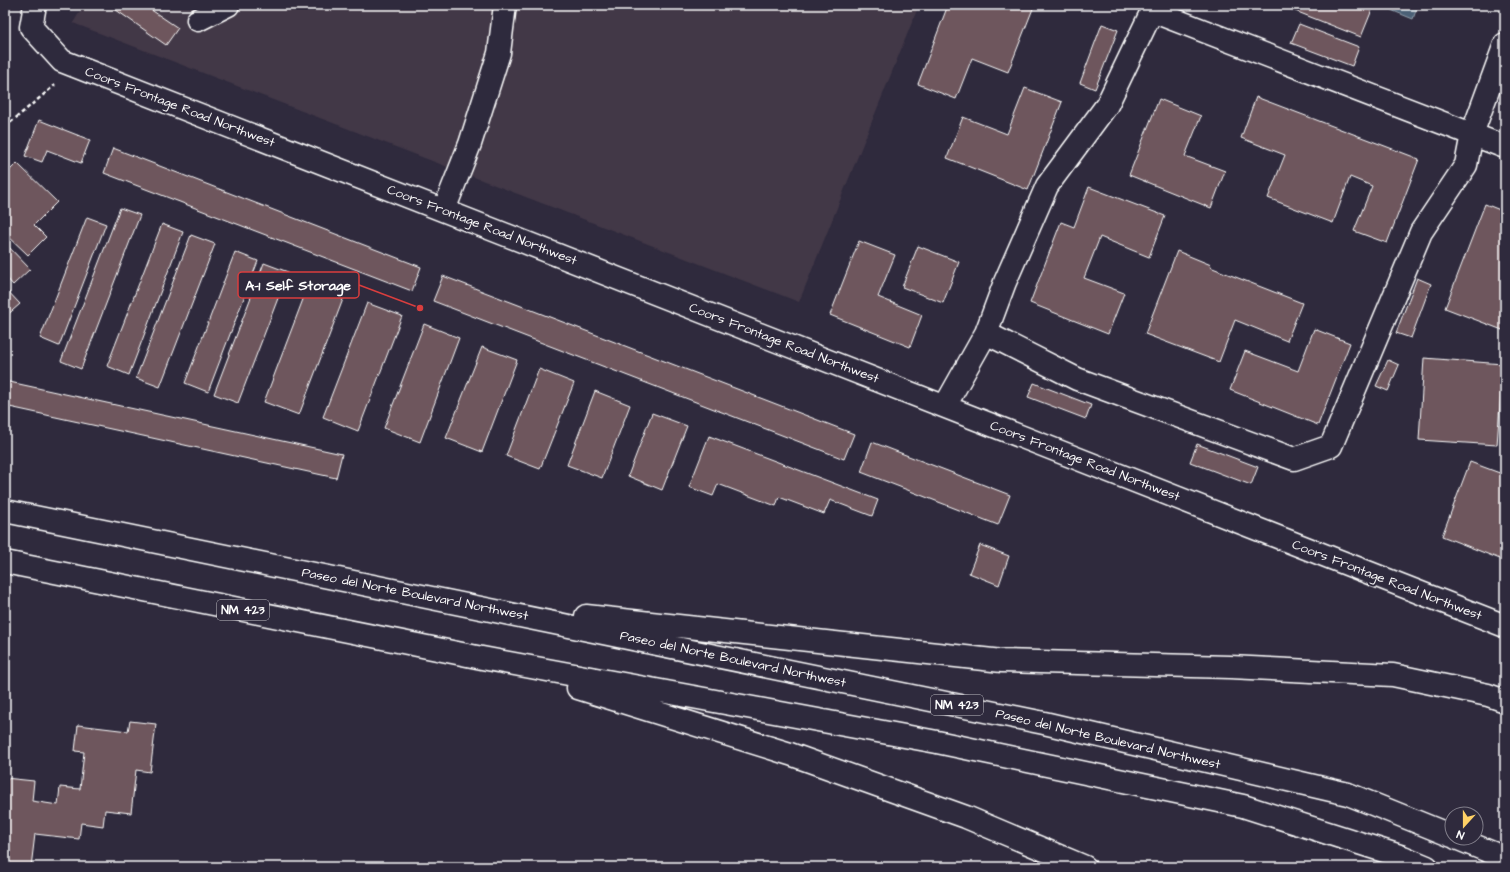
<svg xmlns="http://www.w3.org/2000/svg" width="1510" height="872" viewBox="0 0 1510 872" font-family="'Architects Daughter',sans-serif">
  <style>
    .built { fill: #423847 }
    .water { fill: #4b6076; stroke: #93a0ad }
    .building { fill: #6e575d; stroke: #fff }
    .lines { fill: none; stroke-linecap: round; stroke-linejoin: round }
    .minor-casing { stroke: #fff; stroke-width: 25 }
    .highway-casing { stroke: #fff; stroke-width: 25 }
    .path { stroke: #fff; stroke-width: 2.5; stroke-dasharray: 4 3; stroke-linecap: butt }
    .minor { stroke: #2f2a3d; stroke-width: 22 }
    .highway { stroke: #2f2a3d; stroke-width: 22 }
    .labels { text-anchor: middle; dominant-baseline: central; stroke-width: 4; stroke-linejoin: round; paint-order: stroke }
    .shield { fill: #2f2a3d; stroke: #c1bfc5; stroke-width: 1 }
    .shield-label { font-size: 12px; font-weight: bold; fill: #fff }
    .street-label { font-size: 13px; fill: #fff; stroke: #2f2a3d }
    .leader { fill: none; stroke: #da3e3e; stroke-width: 1.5 }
    .callout-dot { fill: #da3e3e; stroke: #2f2a3d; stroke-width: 1.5 }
    .callout { fill: #2f2a3d; stroke: #da3e3e; stroke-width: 1.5 }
    .callout-label { font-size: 14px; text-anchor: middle; font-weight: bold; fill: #fff }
  </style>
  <rect width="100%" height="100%" fill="#2f2a3d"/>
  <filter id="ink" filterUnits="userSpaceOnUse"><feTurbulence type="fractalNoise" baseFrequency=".025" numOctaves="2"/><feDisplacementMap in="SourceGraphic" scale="8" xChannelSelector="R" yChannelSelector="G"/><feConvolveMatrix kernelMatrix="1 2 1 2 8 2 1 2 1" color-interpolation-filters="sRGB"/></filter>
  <g filter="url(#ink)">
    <!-- built -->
    <path class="built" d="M84,5H919L799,302L73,23Z"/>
    <!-- water -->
    <path class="water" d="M1393,5H1418L1413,19L1391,10Z"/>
    <!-- building -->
    <path class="building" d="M109,5H144L178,28L166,45Z
      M948,5L1034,6L1008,72L972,58L956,99L918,84Z
      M1280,5H1374L1361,37Z
      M1102,24L1118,30L1095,89L1080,83Z
      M1299,24L1359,47L1352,66L1291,43Z
      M1025,88L1062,102L1028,190L947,158L963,117L1007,134Z
      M1256,97L1419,159L1387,243L1354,231L1372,186L1350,177L1333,223L1268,198L1285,155L1241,138Z
      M1159,99L1201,116L1185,156L1225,171L1211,208L1129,175Z
      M39,120L90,140L81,163L47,150L42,162L25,156Z
      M113,148L421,267L412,291L104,173Z
      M17,163L57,202L34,225L46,237L28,255L5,233V175Z
      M1089,187L1165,216L1149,257L1100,237L1084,278L1124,293L1108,334L1030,303L1061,222L1074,227Z
      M1485,204L1505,212V331L1445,308Z
      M120,208L140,215L81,369L61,361Z
      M87,217L106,224L59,346L40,338Z
      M162,224L183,232L129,375L107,366Z
      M191,235L215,244L160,387L136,378Z
      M859,241L895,255L878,297L922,315L910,347L830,315Z
      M5,243L30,269L13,285L5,276Z
      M918,246L959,262L943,303L902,287Z
      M1177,251L1211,265L1210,267L1302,303L1287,341L1235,320L1219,362L1145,334Z
      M235,252L258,261L208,392L185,383Z
      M264,263L288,272L238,403L214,394Z
      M443,276L854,434L844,459L433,301Z
      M1417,278L1431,284L1411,338L1396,333Z
      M310,281L345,294L299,415L264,402Z
      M5,288L20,304L5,317Z
      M367,303L402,316L358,431L323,417Z
      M424,324L459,338L420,442L384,428Z
      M1314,329L1350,343L1318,425L1230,390L1245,351L1298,371Z
      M482,347L517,360L482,452L446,438Z
      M1424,358L1503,364L1497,445L1419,440Z
      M1388,360L1399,365L1388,391L1376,386Z
      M539,369L574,383L540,469L506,456Z
      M5,381L342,454L336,478L5,406Z
      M1034,383L1091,405L1086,419L1028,397Z
      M595,391L630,405L602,478L567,465Z
      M652,413L687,426L662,490L628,476Z
      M709,436L878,500L872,516L830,500L824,514L779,497L776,506L718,484L713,496L689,487Z
      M872,442L1010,495L998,525L861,472Z
      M1197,444L1258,467L1251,485L1190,462Z
      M1470,462L1505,475V561L1442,536Z
      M980,545L1009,556L999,585L969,573Z
      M130,721L156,724L150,772L136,770L131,813L105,810L103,826L81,823L79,839L35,834L31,867H5V778L34,781L32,801L58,805L60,787L80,789L84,752L75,751L78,725L128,731Z"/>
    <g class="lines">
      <!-- minor casing -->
      <g class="minor-casing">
        <path id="minor" d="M35,5L31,27L62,61L1505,626
          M198,20L228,5
          M444,210L470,144L499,53L505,5
          M986,333L1077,379L1294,459L1331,446L1421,232L1466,165L1472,134L1505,44
          M945,406L986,333L1005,282L1047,186L1107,105L1152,11L1505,147"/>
      </g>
      <!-- highway casing -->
      <g class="highway-casing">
        <path id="highway" d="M5,511L1044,723L1348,794L1452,836
          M5,562L482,658L937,742L1243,806L1403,857L1427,867
          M586,616L1002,661L1230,667L1393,675L1488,695L1505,701
          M578,688L790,754L966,817L1085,867
          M1456,838L1505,858"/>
      </g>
      <!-- path -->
      <path class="path" d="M5,127L55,85"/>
      <!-- minor -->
      <use href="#minor" class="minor"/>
      <!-- highway -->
      <use href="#highway" class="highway"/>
    </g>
  </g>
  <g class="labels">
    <!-- shield labels -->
    <g class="shield">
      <rect x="217" y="600" width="52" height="20" rx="3"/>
      <rect x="931" y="695" width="52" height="20" rx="3"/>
    </g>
    <g class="shield-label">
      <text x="243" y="610">NM 423</text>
      <text x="957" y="705">NM 423</text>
    </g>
    <!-- street labels -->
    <g class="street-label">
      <text transform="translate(180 107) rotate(21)">Coors Frontage Road Northwest</text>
      <text transform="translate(482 225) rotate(21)">Coors Frontage Road Northwest</text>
      <text transform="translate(784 343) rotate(21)">Coors Frontage Road Northwest</text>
      <text transform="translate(1085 461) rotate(21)">Coors Frontage Road Northwest</text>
      <text transform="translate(1387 580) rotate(21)">Coors Frontage Road Northwest</text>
      <text transform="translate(415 594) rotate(11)">Paseo del Norte Boulevard Northwest</text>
      <text transform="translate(733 659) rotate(12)">Paseo del Norte Boulevard Northwest</text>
      <text transform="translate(1108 739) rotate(13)">Paseo del Norte Boulevard Northwest</text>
    </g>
  </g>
  <!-- callouts -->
  <path class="leader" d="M420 308L359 285"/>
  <circle class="callout-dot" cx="420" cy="308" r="4"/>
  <rect class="callout" x="238" y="272" width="121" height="26" rx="4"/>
  <g class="callout-label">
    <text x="298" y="290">A-1 Self Storage</text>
  </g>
  <!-- margin -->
  <rect width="1510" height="872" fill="none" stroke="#2f2a3d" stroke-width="20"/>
  <rect x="10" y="10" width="1490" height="852" fill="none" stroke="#fff" stroke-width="1.5" filter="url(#ink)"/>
  <!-- north arrow -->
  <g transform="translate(1464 826) rotate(201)"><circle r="19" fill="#2f2a3d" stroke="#827f8b"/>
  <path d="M0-3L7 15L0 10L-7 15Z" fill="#ffd166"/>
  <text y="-6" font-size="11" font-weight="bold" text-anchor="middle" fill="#ffffff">N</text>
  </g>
</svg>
